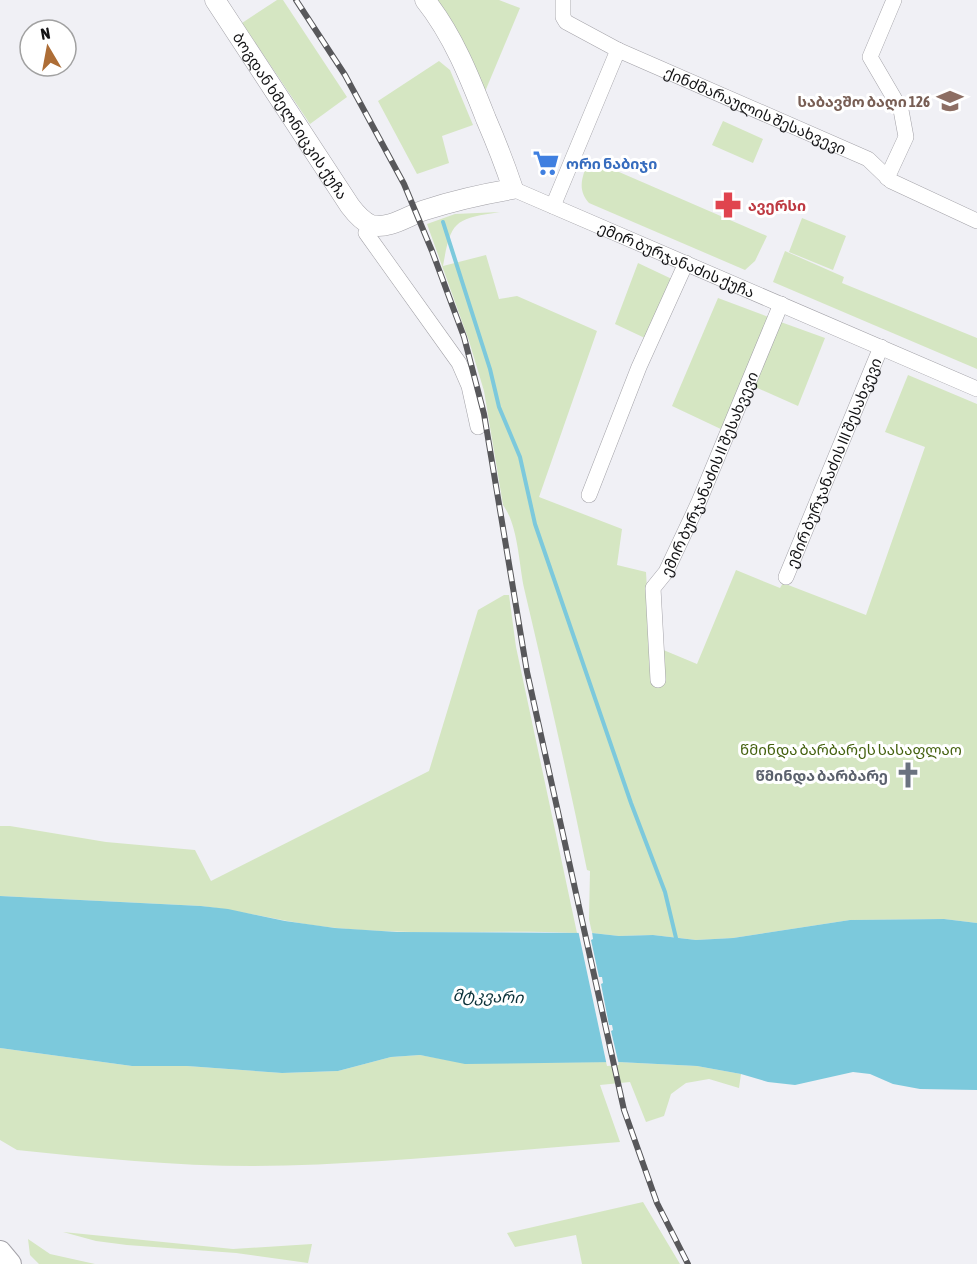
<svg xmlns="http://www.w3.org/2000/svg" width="977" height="1264" viewBox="0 0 977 1264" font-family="'Asap Condensed','Noto Sans Georgian',sans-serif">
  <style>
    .green { fill: #d5e6c2 }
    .water { fill: #7cc9dc }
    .pier { fill: #f0f0f5 }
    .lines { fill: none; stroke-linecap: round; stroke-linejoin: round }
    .stream { stroke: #7cc9dc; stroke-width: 4 }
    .minor-casing { stroke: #a3a2a8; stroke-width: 16 }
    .major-casing { stroke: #a3a2a8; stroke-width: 21 }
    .highway-casing { stroke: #a3a2a8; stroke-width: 24 }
    .minor { stroke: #fff; stroke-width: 15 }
    .major { stroke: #fff; stroke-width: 20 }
    .highway { stroke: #fff; stroke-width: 22 }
    .rail-casing { stroke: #58585b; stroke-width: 6 }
    .rail { stroke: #fff; stroke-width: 4; stroke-dasharray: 11; stroke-linecap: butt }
    .labels { text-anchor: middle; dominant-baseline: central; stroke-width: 6; stroke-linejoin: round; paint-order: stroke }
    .education-label { font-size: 15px; font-weight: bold; fill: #785e54; stroke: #fff; text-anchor: end }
    .street-label { font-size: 15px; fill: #131315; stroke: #fff }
    .shop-label { font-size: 15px; font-weight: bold; fill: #366cbe; stroke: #fff; text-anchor: start }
    .health-label { font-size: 15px; font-weight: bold; fill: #be3a42; stroke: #fff; text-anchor: start }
    .park-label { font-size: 15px; fill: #44610f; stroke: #fff }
    .worship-label { font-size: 15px; font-weight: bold; fill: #5b616d; stroke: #fff; text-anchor: end }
    .water-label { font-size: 16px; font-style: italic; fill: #093038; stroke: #fff }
  </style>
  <rect width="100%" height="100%" fill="#f0f0f5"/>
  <!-- green -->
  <path class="green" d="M277,0H283L347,97L310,124L242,23Z
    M427,0H499L520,8L484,94Z
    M439,61L450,70L473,125L442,136L449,163L417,174L378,101Z
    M723,121L763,139L753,163L712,145Z
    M589,159L767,236L755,261L745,270L589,203C576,188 583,176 589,159Z
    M500,212C455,219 451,220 443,266L486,255L499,299L517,296L597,331L539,497L622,529L617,565L646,572L651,662L661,649L697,664L736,570L780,588L783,583L866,615L925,447L885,432L908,375L977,404V923L944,919L850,920L733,938L696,940L653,935L619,936L592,933L589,919L590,871L587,870C568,776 546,682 524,588C519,564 518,525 503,505L484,391L469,341L427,224L455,214Z
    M802,218L846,236L833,270L789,252Z
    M785,251L844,277L842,283L977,338V369L773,282Z
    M638,263L674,280L647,339L615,324Z
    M718,298L771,318L725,431L672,406Z
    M778,321L825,338L798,406L753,386Z
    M504,595H509L516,647L577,933C497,929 416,936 336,928C290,924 246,911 201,906L0,896V826H10L106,842L195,850L211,881L429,771L478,610Z
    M0,1048L132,1066H187L282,1073L338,1071L391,1057L420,1055L465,1063L618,1062L697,1066L741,1074L739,1088L709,1079L686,1083L671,1094L664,1116L646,1122L630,1082L600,1085L620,1142C498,1151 375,1165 253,1166C174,1166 95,1158 17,1150L0,1140Z
    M643,1202L680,1264H582L576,1235L515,1247L507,1233Z
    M63,1232L233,1249L312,1244L308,1263L236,1253L127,1245L96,1241Z
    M28,1239L50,1254L95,1264H39L30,1255Z"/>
  <!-- water -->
  <path class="water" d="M0,896L201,906L228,909L285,921L335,928L397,932L592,933L619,936L653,935L696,940L733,938L850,920L944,919L977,923V1090L920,1089L893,1084L870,1074L853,1072L795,1085L768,1082L741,1074L697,1066L618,1062L465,1064L420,1055L391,1057L338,1071L282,1073L187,1066H132L0,1048Z"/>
  <!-- pier -->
  <path class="pier" d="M578,930H590L592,932L593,939L591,940L599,977H602L603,983L601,984L609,1025H612L613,1030L611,1031L619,1065L607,1066Z"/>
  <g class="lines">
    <!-- stream -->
    <path class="stream" d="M443,222L490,369L499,407L520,457L535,524L631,803L665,892L676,938"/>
    <!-- minor casing -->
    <g class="minor-casing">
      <g id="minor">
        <path id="s1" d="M563,0V17L566,22L618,50L868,159L891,181L977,221"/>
        <path d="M887,178L906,137L901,110L870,57L894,0"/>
        <path id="s2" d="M513,189L977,389"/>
        <path d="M553,206L618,50"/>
        <path d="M372,225L366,233L459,363L469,386L478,427"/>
        <path d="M589,495L639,367L686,263"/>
        <path id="s3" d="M786,577L881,347"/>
        <path id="s4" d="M658,680L653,588L666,572L698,504L781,304"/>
      </g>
    </g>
    <!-- major casing -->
    <g class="major-casing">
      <g id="major">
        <path id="s5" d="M215,0L350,206C356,214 362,221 371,225C389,230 409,215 425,210C453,201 483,194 513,189C505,165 496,142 486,119C470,78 453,35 425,0"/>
      </g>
    </g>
    <!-- highway casing -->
    <g class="highway-casing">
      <path id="highway" d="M0,1252L10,1264"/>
    </g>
    <!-- minor -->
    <use href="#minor" class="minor"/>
    <!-- major -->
    <use href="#major" class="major"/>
    <!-- highway -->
    <use href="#highway" class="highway"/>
    <!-- rail casing -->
    <g class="rail-casing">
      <path id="rail" d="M296,0L345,75L404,184L432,251L464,337L484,414L527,672L624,1110L657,1203L688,1264"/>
    </g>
    <!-- rail -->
    <use href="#rail" class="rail"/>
  </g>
  <!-- icons -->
  <defs>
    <g id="school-bare" transform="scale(2.07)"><path d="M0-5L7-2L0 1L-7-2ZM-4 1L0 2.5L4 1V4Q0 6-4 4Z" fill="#8d6e63" stroke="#fff" stroke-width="2.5" paint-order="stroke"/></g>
    <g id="supermarket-bare" transform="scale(2.07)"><path d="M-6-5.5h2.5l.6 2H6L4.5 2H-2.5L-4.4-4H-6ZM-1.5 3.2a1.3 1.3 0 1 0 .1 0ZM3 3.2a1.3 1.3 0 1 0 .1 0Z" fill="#3f7fe0" stroke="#fff" stroke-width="2.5" paint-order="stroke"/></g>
    <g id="pharmacy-bare" transform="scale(2.07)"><path d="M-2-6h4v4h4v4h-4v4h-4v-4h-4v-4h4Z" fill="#e0444e" stroke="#fff" stroke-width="2.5" paint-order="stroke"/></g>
    <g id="church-bare" transform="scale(2.07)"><path d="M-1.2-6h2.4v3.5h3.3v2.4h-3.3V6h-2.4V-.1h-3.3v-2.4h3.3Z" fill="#6b7280" stroke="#fff" stroke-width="2.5" paint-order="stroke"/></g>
  </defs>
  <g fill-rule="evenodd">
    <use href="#school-bare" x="950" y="101"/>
    <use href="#supermarket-bare" x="546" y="163"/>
    <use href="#pharmacy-bare" x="728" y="205"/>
    <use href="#church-bare" x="908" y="775"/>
  </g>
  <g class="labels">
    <!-- education labels -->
    <g class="education-label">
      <text x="930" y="101">საბავშო ბაღი 126</text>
    </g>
    <!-- street labels -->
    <g class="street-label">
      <text stroke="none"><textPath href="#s1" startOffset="232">ქინძმარაულის შესახვევი</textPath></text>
      <text stroke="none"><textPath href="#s5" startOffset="138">ბოგდან ხმელნიცკის ქუჩა</textPath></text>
      <text stroke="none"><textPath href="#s2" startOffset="178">ემირ ბურჯანაძის ქუჩა</textPath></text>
      <text stroke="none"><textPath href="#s3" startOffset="124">ემირ ბურჯანაძის III შესახვევი</textPath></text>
      <text stroke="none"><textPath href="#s4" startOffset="220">ემირ ბურჯანაძის II შესახვევი</textPath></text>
    </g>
    <!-- shop labels -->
    <g class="shop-label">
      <text x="566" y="163">ორი ნაბიჯი</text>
    </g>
    <!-- health labels -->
    <g class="health-label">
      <text x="748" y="205">ავერსი</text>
    </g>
    <!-- park labels -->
    <g class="park-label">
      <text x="851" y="749">წმინდა ბარბარეს სასაფლაო</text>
    </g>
    <!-- worship labels -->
    <g class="worship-label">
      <text x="888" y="775">წმინდა ბარბარე</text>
    </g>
    <!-- water labels -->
    <g class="water-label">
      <text transform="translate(488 996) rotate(2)">მტკვარი</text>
    </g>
  </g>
  <!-- north arrow -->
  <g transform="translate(48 48) rotate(350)"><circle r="28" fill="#ffffff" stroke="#a1a1a1" stroke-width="1.5"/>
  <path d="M0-4.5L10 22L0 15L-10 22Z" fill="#ad6d36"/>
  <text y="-9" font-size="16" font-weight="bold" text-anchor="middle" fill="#131315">N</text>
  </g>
</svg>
